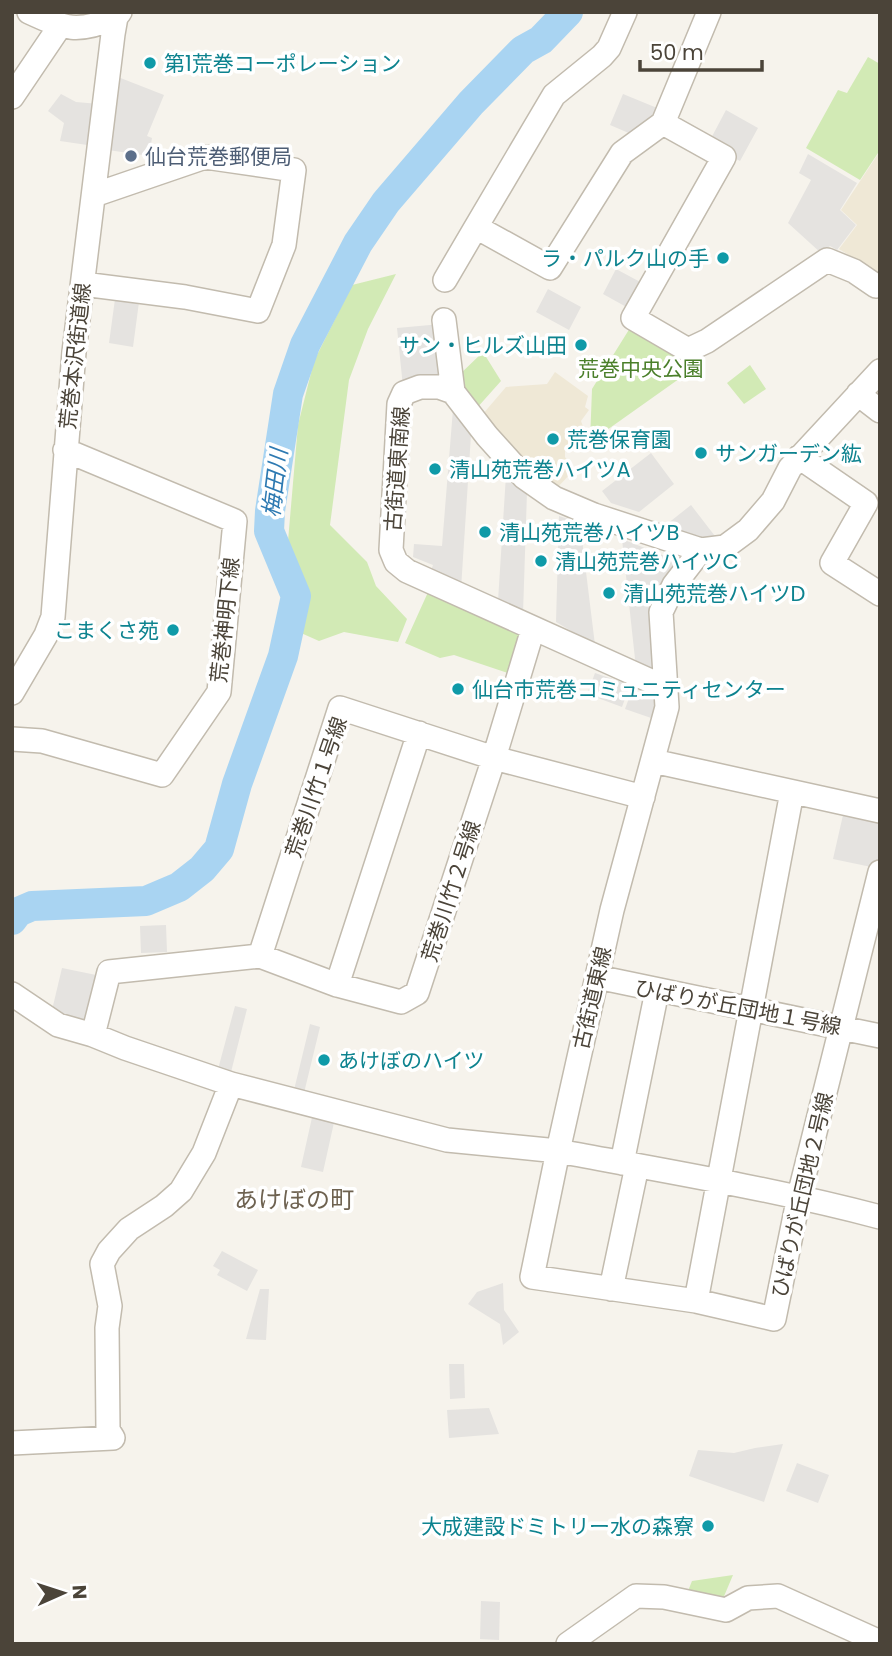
<svg xmlns="http://www.w3.org/2000/svg" width="892" height="1656" viewBox="0 0 892 1656" font-family="Poppins,'Noto Sans JP',sans-serif">
  <style>
    .education { fill: #efe8d6 }
    .green { fill: #d2eab5 }
    .parking { fill: #e5e3e0 }
    .lines { fill: none; stroke-linecap: round; stroke-linejoin: round }
    .river { stroke: #a9d4f2; stroke-width: 30 }
    .minor-casing { stroke: #c2bbae; stroke-width: 26 }
    .minor { stroke: #fff; stroke-width: 23 }
    .culture-dot { fill: #0f9aa8; stroke: #fff; stroke-width: 2.5 }
    .service-dot { fill: #5c6f8a; stroke: #fff; stroke-width: 2.5 }
    .labels { text-anchor: middle; dominant-baseline: central; stroke-width: 7; stroke-linejoin: round; paint-order: stroke }
    .culture-label { font-size: 21px; fill: #0d838f; stroke: #fff; text-anchor: start }
    .service-label { font-size: 21px; fill: #4e5e75; stroke: #fff; text-anchor: start }
    .street-label { font-size: 21px; fill: #4b4439; stroke: #fff }
    .park-label { font-size: 21px; fill: #4a7f2a; stroke: #fff }
    .water-label { font-size: 23px; font-style: italic; fill: #2e7ab2; stroke: #fff }
    .quarter-label { font-size: 24px; fill: #6e6250; stroke: #fff }
  </style>
  <rect width="100%" height="100%" fill="#f6f3ec"/>
  <!-- education -->
  <path class="education" d="M880,151V272L878,273L839,249L857,225L841,210Z
    M555,372L588,396L585,407L589,410L581,421L584,429L565,448V457L574,470L555,490L522,468L482,415L506,387L547,384Z"/>
  <!-- green -->
  <path class="green" d="M868,57L880,64V150L860,180L806,148L838,90L847,93Z
    M396,274L368,329L349,380L330,525L367,562L376,586L407,619L398,642L344,632L319,641L301,633L310,594L288,541L298,425L314,361L352,285Z
    M630,328L684,354L693,369L590,442L592,389Z
    M483,352L501,381L476,409L457,377Z
    M750,365L766,389L744,404L727,383Z
    M429,590L518,630L522,639L511,674L454,655L440,658L405,643Z
    M733,1575L722,1601L686,1596L692,1581Z"/>
  <!-- parking -->
  <path class="parking" d="M118,77L164,95L147,136L152,138L149,156L108,150Z
    M61,94L76,102L99,104L94,146L60,141L64,123L48,111Z
    M623,94L662,110L638,137L610,125Z
    M726,110L758,128L740,161L708,144Z
    M808,154L857,183L840,210L856,225L837,250L830,246L821,253L788,223L811,180L799,173Z
    M616,269L644,284L630,309L603,294Z
    M548,289L581,307L569,330L536,312Z
    M115,299L139,302L133,347L109,343Z
    M441,324L446,377L403,387L397,328Z
    M453,409L471,435L461,589L429,576L433,565L413,557L414,544L442,546Z
    M651,453L674,484L639,512L611,503L602,491Z
    M506,475L527,492L523,614L498,601Z
    M691,505L718,540L662,528Z
    M559,516L580,523L595,645L556,622Z
    M622,539L670,558L675,568L656,664L649,671L636,668Z
    M595,673L630,685L622,707L587,694Z
    M632,690L655,698L661,707L657,720L625,709Z
    M843,815L880,823V850L876,868L833,859Z
    M166,925L167,952L141,953L140,926Z
    M62,968L101,976L90,1020L83,1024L52,1010Z
    M235,1006L247,1009L230,1076L217,1073Z
    M310,1024L320,1027L304,1093L294,1090Z
    M313,1113L335,1118L323,1172L301,1167Z
    M222,1251L258,1270L247,1291L217,1275L220,1270L213,1266Z
    M503,1283L504,1310L519,1332L503,1345L500,1324L468,1304L477,1292Z
    M260,1289H269L266,1340L246,1339Z
    M449,1364H464L465,1398L450,1399Z
    M489,1408L499,1434L449,1438L447,1410Z
    M783,1444L764,1502L689,1476L698,1450L734,1453L755,1448Z
    M797,1463L829,1475L818,1503L786,1491Z
    M481,1601L500,1602L499,1640L480,1639Z"/>
  <g class="lines">
    <!-- river -->
    <path class="river" d="M12,920L18,912L32,906L146,901L179,887L202,869L219,849L237,784L283,656L296,596L269,531L270,511L288,394L305,345L358,243L386,202L471,103L523,50L541,40L568,12"/>
    <!-- minor casing -->
    <g class="minor-casing">
      <path id="minor" d="M29,12C66,29 77,34 116,17
        M625,12L609,48L602,56L554,95L476,227L550,268L622,153L663,123L724,157L633,318L688,350L707,341L827,260L854,271L876,286
        M12,97L60,26
        M663,123L709,12
        M445,280L476,227
        M83,284L185,297L258,311L284,245L294,170L205,157L94,195
        M444,320L453,392
        M858,394L880,411
        M799,457L866,503L832,563L880,594
        M664,687L407,571L396,562L391,550L399,404L404,393L420,387H439L453,392L487,436L524,477L554,498L594,515L701,550
        M12,693L46,635L53,617L74,352L113,34L116,17L120,12
        M12,739L42,741L162,775L219,692L235,521L65,450
        M653,761L880,811
        M880,872L799,1196L774,1319L696,1301L532,1277L558,1151C666,1171 773,1189 880,1217
        M260,956L337,985L401,1002L417,993L494,758L533,629
        M597,977L880,1036
        M337,985L419,733
        M12,994L58,1025L93,1035L125,1048L231,1084L447,1140L558,1151L612,910L667,707L661,612L674,585L701,550L725,547L748,530L773,501L790,468L880,371
        M93,1035L109,972L260,956L340,708L494,758L643,797
        M622,1163L657,991
        M611,1289L637,1166
        M696,1301L792,792
        M12,1443L113,1438L108,1430L107,1328L110,1306L102,1264L109,1251L129,1229L164,1206L181,1191L204,1153L231,1084
        M568,1644L636,1596L664,1597L726,1610L748,1598L778,1596L880,1642"/>
    </g>
    <!-- minor -->
    <use href="#minor" class="minor"/>
  </g>
  <!-- markers -->
  <g class="culture-dot">
    <circle cx="150" cy="63" r="7"/>
    <circle cx="723" cy="258" r="7"/>
    <circle cx="581" cy="345" r="7"/>
    <circle cx="553" cy="439" r="7"/>
    <circle cx="701" cy="453" r="7"/>
    <circle cx="435" cy="469" r="7"/>
    <circle cx="485" cy="532" r="7"/>
    <circle cx="541" cy="561" r="7"/>
    <circle cx="609" cy="593" r="7"/>
    <circle cx="173" cy="630" r="7"/>
    <circle cx="458" cy="689" r="7"/>
    <circle cx="324" cy="1060" r="7"/>
    <circle cx="708" cy="1526" r="7"/>
  </g>
  <circle class="service-dot" cx="131" cy="156" r="7"/>
  <g class="labels">
    <!-- culture labels -->
    <g class="culture-label">
      <text x="164" y="63">第1荒巻コーポレーション</text>
      <text x="709" y="258" text-anchor="end">ラ・パルク山の手</text>
      <text x="567" y="345" text-anchor="end">サン・ヒルズ山田</text>
      <text x="567" y="439">荒巻保育園</text>
      <text x="715" y="453">サンガーデン紘</text>
      <text x="449" y="469">清山苑荒巻ハイツA</text>
      <text x="499" y="532">清山苑荒巻ハイツB</text>
      <text x="555" y="561">清山苑荒巻ハイツC</text>
      <text x="623" y="593">清山苑荒巻ハイツD</text>
      <text x="159" y="630" text-anchor="end">こまくさ苑</text>
      <text x="472" y="689">仙台市荒巻コミュニティセンター</text>
      <text x="338" y="1060">あけぼのハイツ</text>
      <text x="694" y="1526" text-anchor="end">大成建設ドミトリー水の森寮</text>
    </g>
    <!-- service labels -->
    <g class="service-label">
      <text x="145" y="156">仙台荒巻郵便局</text>
    </g>
    <!-- street labels -->
    <g class="street-label">
      <text transform="translate(75 356) rotate(-84)">荒巻本沢街道線</text>
      <text transform="translate(397 469) rotate(-86)">古街道東南線</text>
      <text transform="translate(225 620) rotate(-84)">荒巻神明下線</text>
      <text transform="translate(316 787) rotate(-71)">荒巻川竹１号線</text>
      <text transform="translate(451 891) rotate(-72)">荒巻川竹２号線</text>
      <text transform="translate(592 998) rotate(-77)">古街道東線</text>
      <text transform="translate(738 1007) rotate(11)">ひばりが丘団地１号線</text>
      <text transform="translate(802 1195) rotate(-77)">ひばりが丘団地２号線</text>
    </g>
    <!-- park labels -->
    <g class="park-label">
      <text x="641" y="368">荒巻中央公園</text>
    </g>
    <!-- water labels -->
    <g class="water-label">
      <text transform="translate(275 483) rotate(-83)">梅田川</text>
    </g>
    <!-- quarter labels -->
    <g class="quarter-label">
      <text x="294" y="1199">あけぼの町</text>
    </g>
  </g>
  <!-- border -->
  <rect width="892" height="1656" fill="none" stroke="#4b4439" stroke-width="28"/>
  <!-- north arrow -->
  <g transform="translate(63 1593) rotate(87)" stroke="#ffffff" stroke-width="5" paint-order="stroke">
  <path d="M0-5L12 26L0 18L-12 26Z" fill="#4b4439"/>
  <text y="-10" font-size="19" font-weight="bold" text-anchor="middle" fill="#4b4439">N</text>
  </g>
  <!-- scale -->
  <path d="M640 60v10h122v-10" fill="none" stroke="#4b4439" stroke-width="3.5"/>
  <text x="650" y="60" font-size="21" fill="#4b4439" stroke="#ffffff" stroke-width="5" paint-order="stroke">50 m</text>
</svg>
